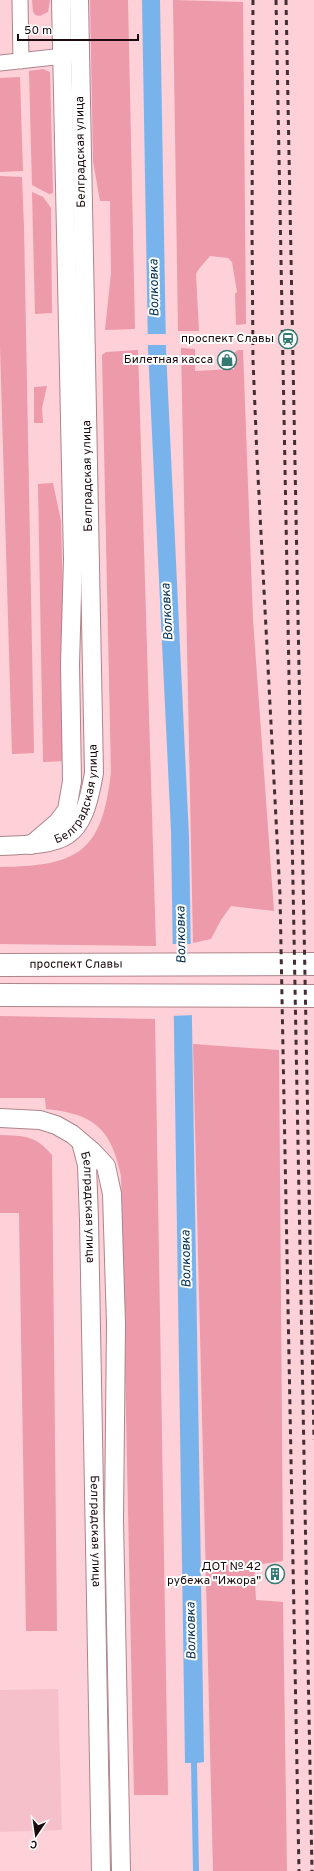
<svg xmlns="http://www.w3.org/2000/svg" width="314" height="1871" viewBox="0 0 314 1871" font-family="Overpass,sans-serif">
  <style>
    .built { fill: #f6c0ca }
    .green { fill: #ed9aaa }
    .water { fill: #78b4eb }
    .pier { fill: #fed0d8 }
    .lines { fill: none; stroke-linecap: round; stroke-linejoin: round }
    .minor-casing { stroke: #ae848c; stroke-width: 17 }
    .tertiary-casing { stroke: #ae848c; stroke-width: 20 }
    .primary-casing { stroke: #ae848c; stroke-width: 24 }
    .minor { stroke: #fff; stroke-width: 15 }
    .tertiary { stroke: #fff; stroke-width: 18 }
    .primary { stroke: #fff; stroke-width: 22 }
    .rail { stroke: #432f33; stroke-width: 3; stroke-dasharray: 5 5; stroke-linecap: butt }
    .labels { text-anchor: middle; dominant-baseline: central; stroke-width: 4; stroke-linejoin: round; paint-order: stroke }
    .street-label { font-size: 12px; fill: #1a0b0e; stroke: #fff }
    .poi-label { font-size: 12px; fill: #1a0b0e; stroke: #fff; text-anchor: end }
    .water-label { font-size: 13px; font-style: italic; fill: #002e50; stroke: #fff }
  </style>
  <rect width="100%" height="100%" fill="#fed0d8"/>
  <!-- built -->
  <path class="built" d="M58,1689L62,1830L0,1832V1690Z"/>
  <!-- green -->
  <path class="green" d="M32,0H50L48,12L40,16L35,15L33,11Z
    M90,0H128L135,329L105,330L111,273L110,201H100L93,161Z
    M173,0L243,2L246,324L236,325L235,294L237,292L232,262L228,258L210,256C206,261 198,269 196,274L199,331H178Z
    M43,69L50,72L53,193L49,194L32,185L29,71Z
    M20,77L23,171L0,172V78Z
    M0,176L22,177L24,227L34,753L12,754L0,346Z
    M32,192L43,197L51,208L52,313L35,314Z
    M181,348L195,349V371L234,369V353L238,350H243L253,620L274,911L231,906L221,920L211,939L193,943Z
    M138,350L156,946L0,944V867C78,866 102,853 111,772L102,355L106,352Z
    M47,386L42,408L43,423H34V387Z
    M53,483L61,521L67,761L43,762L38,484Z
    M0,1016L155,1019L168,1795H134L121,1176C111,1128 94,1114 46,1109L45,1098H0Z
    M193,1044L279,1050L283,1561L254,1565L256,1600L283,1602L287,1871H213Z
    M0,1135C25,1136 35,1135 52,1155L57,1631H26L19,1213H0Z"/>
  <!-- water -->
  <path class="water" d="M142,0H160L166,350L189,837L204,1762L197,1763L199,1871H193L191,1763H185L171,831L148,350Z"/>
  <!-- pier -->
  <path class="pier" d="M146,334H168V345H146Z
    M170,944H193L194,1015L171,1016Z"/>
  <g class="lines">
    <!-- minor casing -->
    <g class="minor-casing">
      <path id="minor" d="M20,0L21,61
        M0,63L73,55"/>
    </g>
    <!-- tertiary casing -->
    <g class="tertiary-casing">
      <g id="tertiary">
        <path d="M31,845L58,822L67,810L72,781L70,664L73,559L61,0"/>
        <path id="s1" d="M0,846C67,844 82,842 94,773L79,0"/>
        <path d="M0,1118L40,1120L56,1125L72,1134L92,1151L106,1166L112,1194L116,1324L114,1520L121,1871"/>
        <path id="s2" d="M81,1142L87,1165L89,1220L101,1871"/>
      </g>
    </g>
    <!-- primary casing -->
    <g class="primary-casing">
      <g id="primary">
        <path id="s3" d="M0,965L314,964"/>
        <path d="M0,995L314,996"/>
      </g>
    </g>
    <!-- minor -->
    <use href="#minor" class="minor"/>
    <!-- tertiary -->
    <use href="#tertiary" class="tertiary"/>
    <!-- primary -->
    <use href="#primary" class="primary"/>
    <!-- rail -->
    <path class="rail" d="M253,0L252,225L253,360L257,457L280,895L299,1871
      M276,0L312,1871
      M286,0L314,1440"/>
  </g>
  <!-- icons -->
  <defs>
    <g id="station-ring" transform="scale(1)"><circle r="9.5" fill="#fff" stroke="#337a73" stroke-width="1.5"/><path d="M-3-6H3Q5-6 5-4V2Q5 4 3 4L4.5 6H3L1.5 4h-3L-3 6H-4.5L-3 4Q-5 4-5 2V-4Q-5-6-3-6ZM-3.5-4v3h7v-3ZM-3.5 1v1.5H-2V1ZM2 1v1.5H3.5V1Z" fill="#337a73"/></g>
    <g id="shop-ring" transform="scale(1)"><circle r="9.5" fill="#fff" stroke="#337a73" stroke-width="1.5"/><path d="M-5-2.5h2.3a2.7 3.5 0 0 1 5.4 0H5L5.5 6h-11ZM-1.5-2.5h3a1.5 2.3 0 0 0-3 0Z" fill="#337a73"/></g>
    <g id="building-ring" transform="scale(1)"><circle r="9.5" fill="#fff" stroke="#337a73" stroke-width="1.5"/><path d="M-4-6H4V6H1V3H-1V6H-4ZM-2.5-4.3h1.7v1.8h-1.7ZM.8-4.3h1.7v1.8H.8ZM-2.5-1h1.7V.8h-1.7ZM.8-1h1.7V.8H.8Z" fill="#337a73"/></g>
  </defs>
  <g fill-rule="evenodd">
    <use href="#station-ring" x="288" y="339"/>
    <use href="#shop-ring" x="227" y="360"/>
    <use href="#building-ring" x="275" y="1574"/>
  </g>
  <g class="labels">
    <!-- street labels -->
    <g class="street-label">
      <text transform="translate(81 152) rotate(-91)">Белградская улица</text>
      <text transform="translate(88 476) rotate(-91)">Белградская улица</text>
      <text stroke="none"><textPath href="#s1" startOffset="111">Белградская улица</textPath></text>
      <text stroke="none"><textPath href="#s3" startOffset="76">проспект Славы</textPath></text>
      <text stroke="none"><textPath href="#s2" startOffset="66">Белградская улица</textPath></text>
      <text stroke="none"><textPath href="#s2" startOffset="390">Белградская улица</textPath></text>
    </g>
    <!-- poi labels -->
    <g class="poi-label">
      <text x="274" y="339">проспект Славы</text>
      <text x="213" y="360">Билетная касса</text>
      <text x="261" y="1567">ДОТ № 42<tspan x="261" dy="14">рубежа "Ижора"</tspan></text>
    </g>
    <!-- water labels -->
    <g class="water-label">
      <text transform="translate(155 288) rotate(-91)">Волковка</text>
      <text transform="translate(168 612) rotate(-93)">Волковка</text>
      <text transform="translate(182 935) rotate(-91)">Волковка</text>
      <text transform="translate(187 1259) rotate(-91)">Волковка</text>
      <text transform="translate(192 1631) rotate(-91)">Волковка</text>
    </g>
  </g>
  <!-- north arrow -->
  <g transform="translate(36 1835) rotate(193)" stroke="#ffffff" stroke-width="3" paint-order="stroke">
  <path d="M0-3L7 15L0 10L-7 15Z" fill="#1a0b0e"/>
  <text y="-6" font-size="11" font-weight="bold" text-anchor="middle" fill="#1a0b0e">С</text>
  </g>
  <!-- scale -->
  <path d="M18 34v6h120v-6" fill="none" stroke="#1a0b0e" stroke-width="2"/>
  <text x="24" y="34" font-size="12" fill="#1a0b0e" stroke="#ffffff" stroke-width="3" paint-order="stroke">50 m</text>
</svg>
